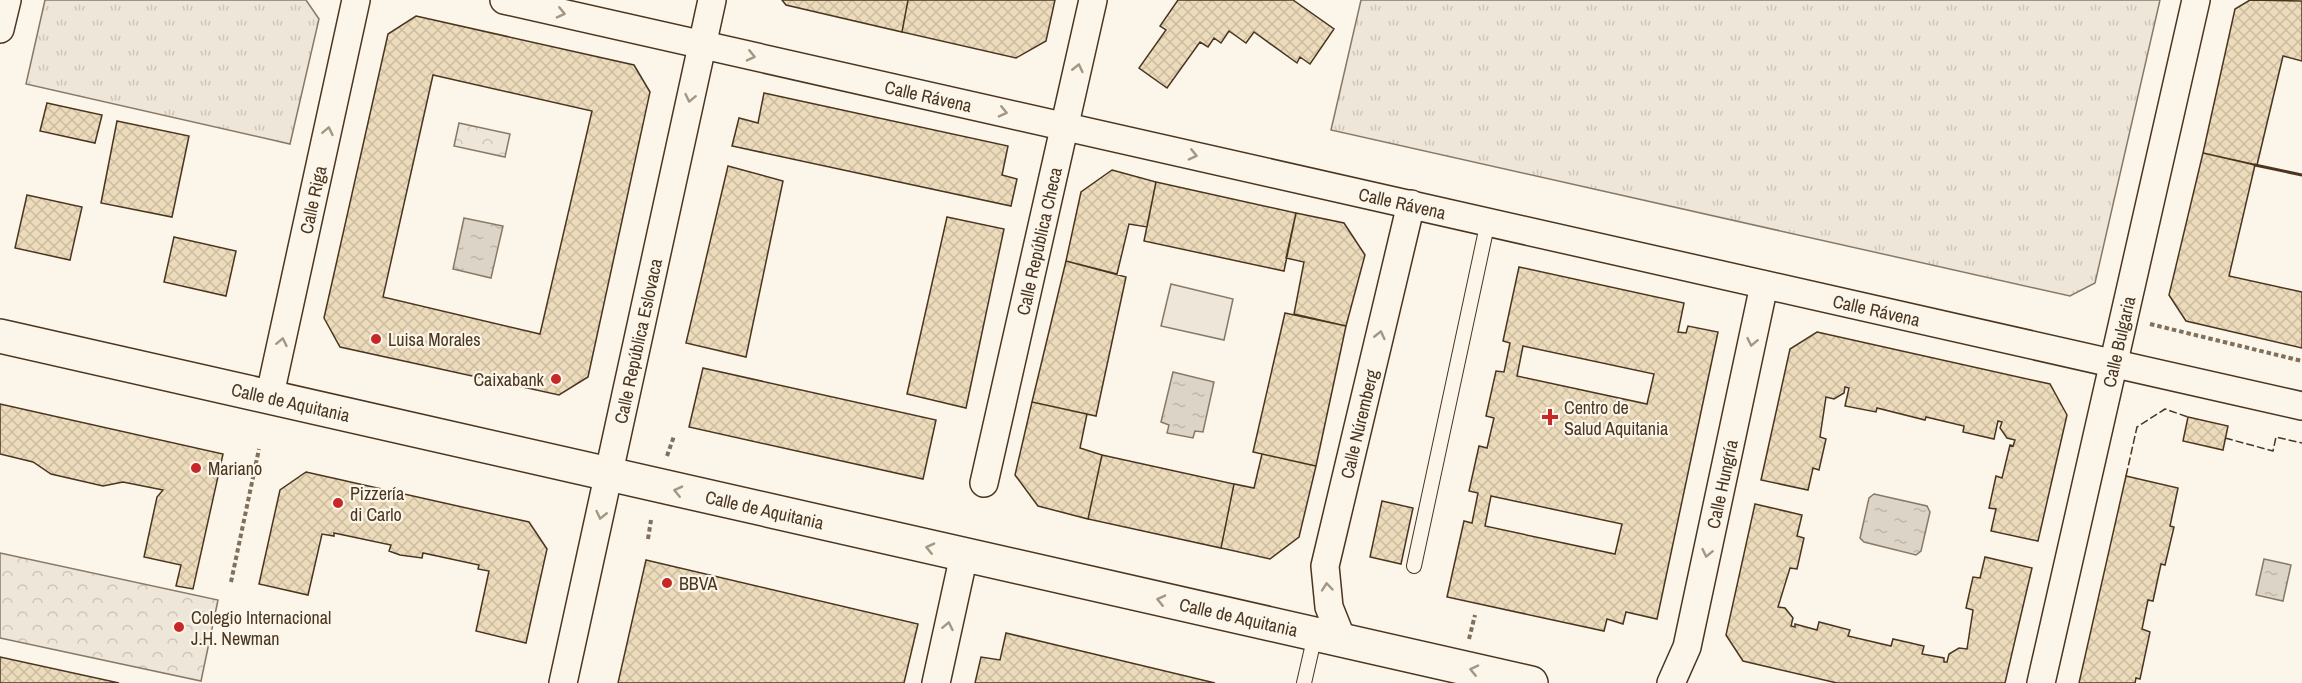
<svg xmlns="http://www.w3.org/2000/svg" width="2302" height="683" viewBox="0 0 2302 683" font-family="'Archivo Narrow',sans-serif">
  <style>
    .grass { fill: url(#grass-tufts); stroke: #887966; stroke-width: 1.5 }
    .forest { fill: url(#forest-crowns); stroke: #887966; stroke-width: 1.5 }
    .pitch { fill: #ede6d9; stroke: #887966; stroke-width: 1.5 }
    .water { fill: url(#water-ripples); stroke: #887966; stroke-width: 1.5 }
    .building { fill: url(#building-cross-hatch); stroke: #4a3520; stroke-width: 1.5; fill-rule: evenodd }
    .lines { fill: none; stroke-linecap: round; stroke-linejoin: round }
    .service-casing { stroke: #4a3520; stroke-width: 16 }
    .minor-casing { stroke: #4a3520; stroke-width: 30 }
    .tertiary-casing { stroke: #4a3520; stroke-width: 36 }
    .path { stroke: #7f6f5c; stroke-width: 4; stroke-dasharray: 4.5 3; stroke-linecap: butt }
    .service { stroke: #fbf6e9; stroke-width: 14 }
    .minor { stroke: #fbf6e9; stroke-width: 27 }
    .tertiary { stroke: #fbf6e9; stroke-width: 33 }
    .fence { stroke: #4a3520; stroke-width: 1.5; stroke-dasharray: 8 3; stroke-linecap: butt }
    .wall { stroke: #4a3520; stroke-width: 3 }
    .oneway { stroke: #a29684 }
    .poi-dot { fill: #c62828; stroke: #fbf6e9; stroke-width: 2 }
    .labels { text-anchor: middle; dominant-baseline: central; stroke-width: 4.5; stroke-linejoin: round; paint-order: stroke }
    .street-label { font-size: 18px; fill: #4a3520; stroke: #fbf6e9 }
    .poi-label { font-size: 18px; fill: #4a3520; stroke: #fbf6e9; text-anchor: start }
  </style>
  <defs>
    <pattern id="grass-tufts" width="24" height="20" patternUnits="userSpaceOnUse" patternTransform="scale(1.5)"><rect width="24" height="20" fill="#ede6d9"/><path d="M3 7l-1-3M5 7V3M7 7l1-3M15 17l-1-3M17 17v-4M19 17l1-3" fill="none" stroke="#cdc6ba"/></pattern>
    <pattern id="forest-crowns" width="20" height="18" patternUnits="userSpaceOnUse" patternTransform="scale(1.5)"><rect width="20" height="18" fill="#ede6d9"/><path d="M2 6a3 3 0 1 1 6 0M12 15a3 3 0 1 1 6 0" fill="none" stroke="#cdc6ba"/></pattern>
    <pattern id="water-ripples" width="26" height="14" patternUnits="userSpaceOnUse" patternTransform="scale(1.5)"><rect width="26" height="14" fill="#dcd4c6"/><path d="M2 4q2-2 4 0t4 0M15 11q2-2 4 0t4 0" fill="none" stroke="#beb7aa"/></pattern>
    <pattern id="building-cross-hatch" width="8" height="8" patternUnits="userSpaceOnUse" patternTransform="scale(1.5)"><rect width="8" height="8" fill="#ecdcbc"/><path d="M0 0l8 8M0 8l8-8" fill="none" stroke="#ccbda1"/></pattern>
  </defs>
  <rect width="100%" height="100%" fill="#fbf6e9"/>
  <!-- grass -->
  <path class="grass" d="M45,0H306L319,19L290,144L26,84Z
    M1361,0H2160L2095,283L2070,296L1331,130Z"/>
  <!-- forest -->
  <path class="forest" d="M459,123L510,134L505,157L454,146Z
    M0,553L218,600L201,681L0,638Z"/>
  <!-- pitch -->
  <path class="pitch" d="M1171,284L1233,299L1224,340L1161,326Z"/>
  <!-- water -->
  <path class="water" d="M464,218L503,226L491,278L453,269Z
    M1173,372L1214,382L1203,432L1195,431L1193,438L1167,433L1169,425L1161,422Z
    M1874,494L1927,506L1930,512L1921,551L1916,555L1864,542L1860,538L1869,498Z
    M2264,559L2291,565L2283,601L2256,595Z"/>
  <!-- building -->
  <path class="building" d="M782,0H908L902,32L786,5Z
    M908,0H1055L1046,41L1016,58L902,32Z
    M1178,0H1293L1334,29L1310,64L1300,57L1297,63L1254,32L1246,43L1229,31L1221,43L1214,38L1208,47L1200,42L1167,88L1139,68L1166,30L1160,26Z
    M2250,0L2302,1V61L2283,56L2257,165L2203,153L2235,9Z
    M416,16L634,65L650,92L588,377L559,395L340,347L324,318L388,34ZM433,75L592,111L540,334L383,297Z
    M764,93L1008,146L1002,175L1017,179L1011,206L732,146L739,118L758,123Z
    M47,103L102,115L95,143L40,131Z
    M117,121L189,136L172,217L101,203Z
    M2203,153L2255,165L2229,276L2302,292V348L2186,321L2169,295Z
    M728,166L783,181L746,357L686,343Z
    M1112,170L1156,182L1147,227L1129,224L1117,274L1066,261L1081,192Z
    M1156,182L1296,213L1284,271L1144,241Z
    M27,195L82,207L70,260L15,248Z
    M1296,213L1344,223L1365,255L1346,326L1294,314L1304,262L1286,258Z
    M947,217L1004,229L966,408L907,394Z
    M174,237L236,251L226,296L164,282Z
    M1066,261L1126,277L1096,416L1032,402Z
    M1519,267L1684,303L1678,332L1686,333L1688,326L1718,332L1657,619L1626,612L1623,624L1607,619L1604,631L1447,597L1464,521L1472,523L1478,493L1469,491L1479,446L1487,448L1494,418L1486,416L1496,371L1504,372L1510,343L1503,341ZM1523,346L1654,374L1647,404L1517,376ZM1491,496L1622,524L1615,554L1485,526Z
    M1285,313L1346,326L1316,466L1253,452Z
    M1817,332L2050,384L2067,415L2038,541L1991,531L1996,509L1989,508L1996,476L2002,478L2010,445L2013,446L2015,440L2007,438L2000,428L2002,422L1998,421L1994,439L1963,432L1964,426L1926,417L1925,420L1877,408L1876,412L1845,406L1849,388L1845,387L1844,393L1834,399L1826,397L1820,437L1826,439L1819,470L1813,468L1808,490L1761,480L1790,349Z
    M703,368L936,420L923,479L689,427Z
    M1032,402L1087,414L1080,448L1102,455L1088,519L1038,506L1015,475Z
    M0,404L223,454L193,589L176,586L181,565L144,557L157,497L163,490L123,482L103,486L51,474L33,462L0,454Z
    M2188,417L2228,426L2223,450L2183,441Z
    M1262,454L1316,466L1299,537L1270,559L1221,548L1234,484L1254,488Z
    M1102,455L1234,484L1221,548L1088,519Z
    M306,472L529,522L547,549L526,643L476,631L489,571L478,569L479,565L423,553L422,558L400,555L389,551L391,545L334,533V536L322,534L308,595L259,584L280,490Z
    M2126,476L2178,488L2170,526L2174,527L2165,565L2161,564L2153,601L2148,600L2142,629L2150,632L2140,679L2136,678L2135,683H2079Z
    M1382,501L1413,508L1401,564L1370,557Z
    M1755,504L1802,515L1797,536L1804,538L1797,569L1790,568L1778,607L1785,608L1793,618L1791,626L1795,627V624L1817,630L1819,622L1850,630L1848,636L1891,646L1893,639L1924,646L1922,654L1944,658V662H1947L1949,654L1959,648L1967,649L1973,610L1966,608L1973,577L1980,578L1985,557L2032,568L2005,683H1837L1743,661L1726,635Z
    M646,560L918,624L904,683H618Z
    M1006,633L1052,644L1215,683H975L981,657L1000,660Z
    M0,657L119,683H0Z"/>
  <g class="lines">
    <!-- service casing -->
    <g class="service-casing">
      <path id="service" d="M1414,566L1488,221
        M1304,683L1315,635"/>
    </g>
    <!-- minor casing -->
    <g class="minor-casing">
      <g id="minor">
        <path id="s1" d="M504,0L2302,406"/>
        <path d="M0,29L7,0"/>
        <path id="s2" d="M269,399L356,0"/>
        <path id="s3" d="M984,483L1093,0"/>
        <path id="s4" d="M1343,642L1329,607L1325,566L1411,204"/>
        <path id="s5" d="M563,683L712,0"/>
        <path d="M936,683L964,555"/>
        <path id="s6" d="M1671,683L1687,647L1764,285"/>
        <path id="s7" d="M2041,683L2196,0"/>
      </g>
    </g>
    <!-- tertiary casing -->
    <g class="tertiary-casing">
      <g id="tertiary">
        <path id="s8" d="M0,336L1531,683"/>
      </g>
    </g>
    <!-- path -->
    <path class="path" d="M2150,324L2302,361
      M667,456L674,436
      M648,539L651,520
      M231,582L259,449
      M1469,639L1475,615"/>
    <!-- service -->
    <use href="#service" class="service"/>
    <!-- minor -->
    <use href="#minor" class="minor"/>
    <!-- tertiary -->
    <use href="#tertiary" class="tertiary"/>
    <!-- fence -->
    <path class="fence" d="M2225,438L2273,451L2276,437L2302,443
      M2126,476L2137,427L2165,409L2188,417"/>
    <!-- wall -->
    <path class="wall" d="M2255,165L2302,175"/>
  </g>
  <!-- one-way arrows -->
  <defs><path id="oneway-chevron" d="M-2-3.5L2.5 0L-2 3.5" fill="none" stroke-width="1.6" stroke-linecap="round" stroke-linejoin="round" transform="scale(1.5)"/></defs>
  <g class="oneway">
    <use href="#oneway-chevron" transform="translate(561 13) rotate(13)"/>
    <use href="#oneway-chevron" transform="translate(751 56) rotate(13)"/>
    <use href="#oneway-chevron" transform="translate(1078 68) rotate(-77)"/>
    <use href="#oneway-chevron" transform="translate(690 98) rotate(102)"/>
    <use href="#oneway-chevron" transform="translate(1003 112) rotate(13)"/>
    <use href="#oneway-chevron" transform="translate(328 131) rotate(-78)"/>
    <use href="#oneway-chevron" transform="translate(1193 155) rotate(13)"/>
    <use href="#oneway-chevron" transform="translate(1380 335) rotate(-77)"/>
    <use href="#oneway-chevron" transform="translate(282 342) rotate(-78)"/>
    <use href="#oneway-chevron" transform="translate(1752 342) rotate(102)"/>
    <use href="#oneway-chevron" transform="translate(678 491) rotate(-167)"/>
    <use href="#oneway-chevron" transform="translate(601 515) rotate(103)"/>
    <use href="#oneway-chevron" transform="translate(930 548) rotate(-167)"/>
    <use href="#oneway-chevron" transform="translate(1707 553) rotate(102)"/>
    <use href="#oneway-chevron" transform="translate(1327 587) rotate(-95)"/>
    <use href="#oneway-chevron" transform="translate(1161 600) rotate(-167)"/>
    <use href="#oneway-chevron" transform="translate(948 626) rotate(-78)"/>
    <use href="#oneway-chevron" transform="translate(1474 670) rotate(-167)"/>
  </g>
  <!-- markers -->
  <g class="poi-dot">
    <circle cx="376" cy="339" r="6"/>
    <circle cx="556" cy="379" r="6"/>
    <path d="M1547 408h6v6h6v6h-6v6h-6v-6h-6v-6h6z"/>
    <circle cx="196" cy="468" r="6"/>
    <circle cx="338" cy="503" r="6"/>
    <circle cx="667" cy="583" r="6"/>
    <circle cx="179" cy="627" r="6"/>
  </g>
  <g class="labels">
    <!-- street labels -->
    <g class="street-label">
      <text stroke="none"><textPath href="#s1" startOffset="435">Calle Rávena</textPath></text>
      <text stroke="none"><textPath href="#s2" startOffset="204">Calle Riga</textPath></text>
      <text stroke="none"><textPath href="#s1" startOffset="921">Calle Rávena</textPath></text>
      <text stroke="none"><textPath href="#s3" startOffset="248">Calle República Checa</textPath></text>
      <text stroke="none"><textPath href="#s1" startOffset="1407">Calle Rávena</textPath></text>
      <text stroke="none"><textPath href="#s5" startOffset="350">Calle República Eslovaca</textPath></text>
      <text stroke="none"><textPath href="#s7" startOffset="350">Calle Bulgaria</textPath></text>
      <text stroke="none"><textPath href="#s8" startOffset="298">Calle de Aquitania</textPath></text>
      <text stroke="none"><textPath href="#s4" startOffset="225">Calle Núremberg</textPath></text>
      <text stroke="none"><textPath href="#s6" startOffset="206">Calle Hungría</textPath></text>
      <text stroke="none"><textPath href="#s8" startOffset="784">Calle de Aquitania</textPath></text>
      <text stroke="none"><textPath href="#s8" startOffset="1270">Calle de Aquitania</textPath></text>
    </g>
    <!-- poi labels -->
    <g class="poi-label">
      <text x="388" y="339">Luisa Morales</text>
      <text x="544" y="379" text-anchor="end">Caixabank</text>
      <text x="1564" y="407">Centro de<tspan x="1564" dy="21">Salud Aquitania</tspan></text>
      <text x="208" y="468">Mariano</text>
      <text x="350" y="493">Pizzería<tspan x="350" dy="21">di Carlo</tspan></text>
      <text x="679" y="583">BBVA</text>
      <text x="191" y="617">Colegio Internacional<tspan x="191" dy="21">J.H. Newman</tspan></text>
    </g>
  </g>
</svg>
